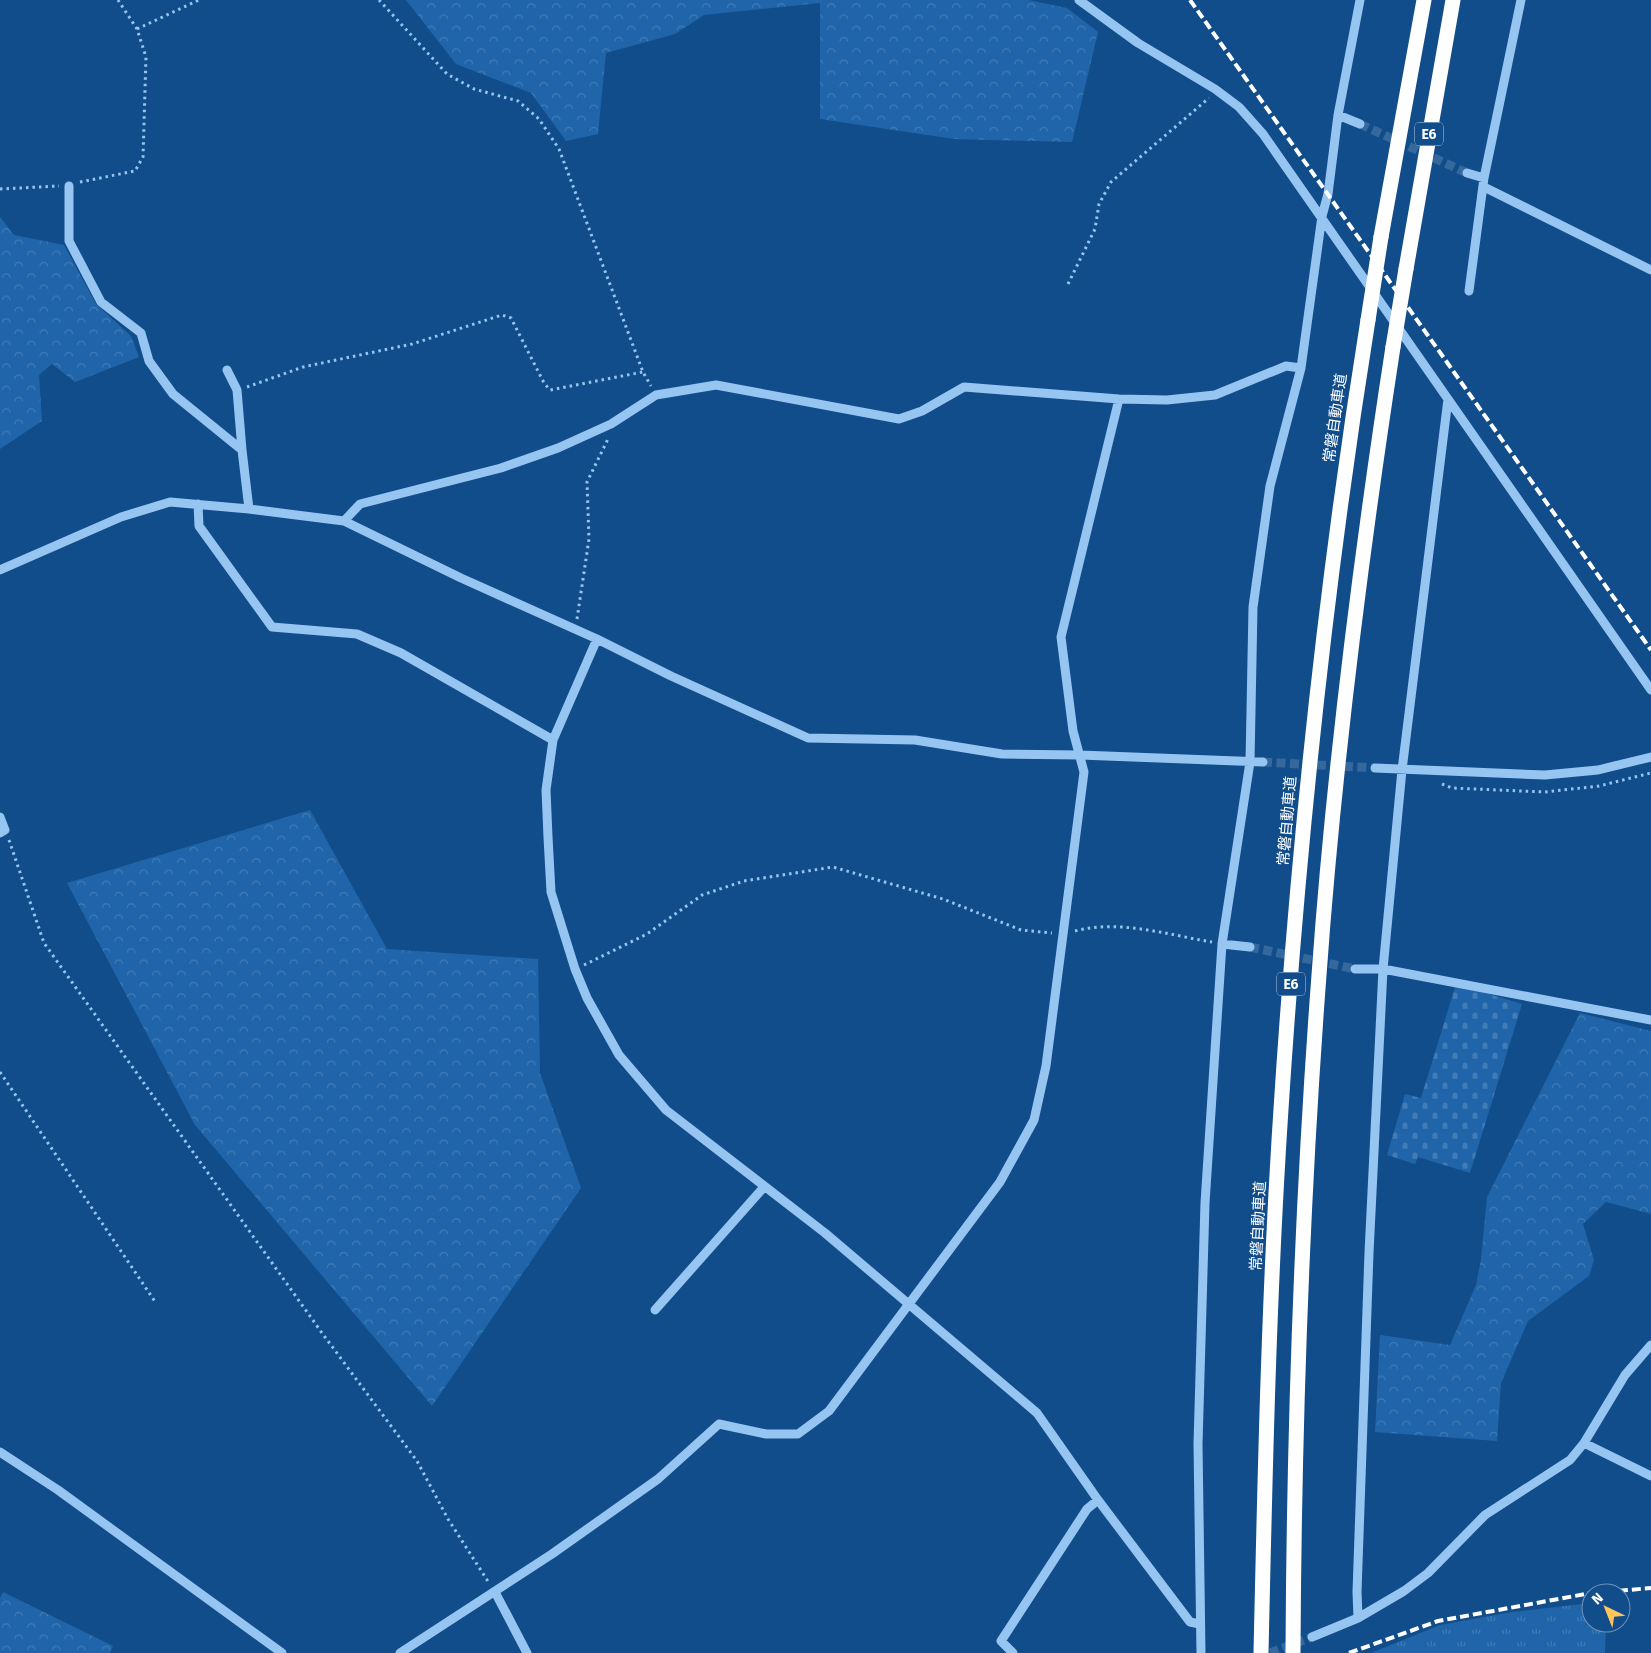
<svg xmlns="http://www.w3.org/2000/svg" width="1651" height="1653" viewBox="0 0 1651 1653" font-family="'Fira Sans','Noto Sans JP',sans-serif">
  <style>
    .grass { fill: url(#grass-tufts) }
    .forest { fill: url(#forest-crowns) }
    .cemetery { fill: url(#cemetery-stones) }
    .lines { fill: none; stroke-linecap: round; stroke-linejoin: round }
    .minor-tunnel { stroke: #35689c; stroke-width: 9; stroke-dasharray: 9 4.5; stroke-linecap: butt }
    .path { stroke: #97c5f1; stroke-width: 3; stroke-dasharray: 2.5 4; stroke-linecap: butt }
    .minor { stroke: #97c5f1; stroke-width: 9 }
    .highway { stroke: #fff; stroke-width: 15 }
    .rail { stroke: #fff; stroke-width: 4; stroke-dasharray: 9 4; stroke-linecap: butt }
    .highway-bridge { stroke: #fff; stroke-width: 15 }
    .labels { text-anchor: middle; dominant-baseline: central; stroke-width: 4.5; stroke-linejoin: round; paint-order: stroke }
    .shield { fill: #114d8b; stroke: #b8cadc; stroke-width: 1 }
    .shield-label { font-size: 14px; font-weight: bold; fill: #fff }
    .street-label { font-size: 15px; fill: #fff; stroke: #114d8b }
  </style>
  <defs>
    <pattern id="grass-tufts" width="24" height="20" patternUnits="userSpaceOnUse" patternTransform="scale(1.25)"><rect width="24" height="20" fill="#2065a9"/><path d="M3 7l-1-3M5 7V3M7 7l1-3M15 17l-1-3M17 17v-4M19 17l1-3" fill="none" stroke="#417cb6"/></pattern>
    <pattern id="forest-crowns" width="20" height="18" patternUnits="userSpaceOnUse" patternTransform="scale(1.25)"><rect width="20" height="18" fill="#2065a9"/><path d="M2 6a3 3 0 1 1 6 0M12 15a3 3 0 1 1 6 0" fill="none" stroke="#417cb6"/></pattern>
    <pattern id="cemetery-stones" width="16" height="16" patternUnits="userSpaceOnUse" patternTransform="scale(1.25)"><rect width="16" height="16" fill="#2065a9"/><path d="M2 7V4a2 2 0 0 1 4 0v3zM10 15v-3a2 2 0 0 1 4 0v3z" fill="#417cb6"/></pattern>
  </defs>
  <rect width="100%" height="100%" fill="#114d8b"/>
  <!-- grass -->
  <path class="grass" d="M1591,1603V1623H1606L1605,1653H1371L1440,1625L1512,1612Z"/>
  <!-- forest -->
  <path class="forest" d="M406,0H1028L1067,8L1098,32L1072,142L954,139L820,119V3L704,15L675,34L606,53L598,134L566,141L531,93L456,64Z
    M0,217L14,235L64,245L96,304L131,336L139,357L75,382L52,364L39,375L42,421L0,449Z
    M310,810L387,949L538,959L540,1073L581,1188L432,1406L195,1125L67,883Z
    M1580,1013L1651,1031V1214L1606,1202L1583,1224L1594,1260L1589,1276L1528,1321L1501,1383L1497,1441L1375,1432L1380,1335L1450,1345L1476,1285L1481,1259L1487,1197Z
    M3,1592L113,1646L110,1653H0V1598Z"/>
  <!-- cemetery -->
  <path class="cemetery" d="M1456,984L1522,1004L1470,1173L1418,1157L1415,1164L1387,1155L1405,1094L1421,1098Z"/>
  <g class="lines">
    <!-- minor-tunnel -->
    <path class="minor-tunnel" d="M1360,124L1467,173
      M1263,762L1375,768
      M1250,947L1355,969
      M1270,1653L1312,1637"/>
    <!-- path -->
    <path class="path" d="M379,0L447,74L474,89L518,101L539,119L559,149L643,372L651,386
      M137,29L199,0
      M80,182L135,171L143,157L146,57L137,29L118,0
      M0,189L59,186
      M1068,284L1095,229L1099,204L1111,182L1209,98
      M247,387L303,367L412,344L502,315L511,318L544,383L550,390L643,372
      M577,619L589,539L587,482L608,439
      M1442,784L1452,788L1545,792L1599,786L1651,773
      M9,840L44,943L322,1333L417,1461L448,1519L489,1583
      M1075,931C1119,919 1168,935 1212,942
      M584,965L647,934L702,895L744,881L833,867L943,899L1021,930L1052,933
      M0,1072L156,1303"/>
    <!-- minor -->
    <path class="minor" d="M1079,0L1138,43L1215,89L1239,107L1263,134L1651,690
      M1338,115L1360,124
      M1467,173L1484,178
      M69,186V241L101,302L141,333L149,361L173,394L242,450L249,509
      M1484,187L1651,270
      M1469,291L1484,178L1521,0
      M227,370L237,390L242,450
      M198,504L199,526L272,627L357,634L401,653L553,740
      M344,521L360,504L501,468L558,448L611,424L656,395L716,385L899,419L922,411L964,387L1119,399L1167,400L1215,395L1286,366L1301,368
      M0,570L121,517L170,502L249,509L344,521L461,578L597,639L671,676L808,738L915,740L1002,754L1080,755L1263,762
      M597,639L553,740L546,790L548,837L551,892L575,969L587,998L619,1055L666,1110L825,1233L1037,1413L1098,1500L1190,1622L1200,1624
      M1375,768L1545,775L1598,770L1651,757
      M0,817L5,830L0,833
      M1222,944L1250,947
      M1355,969H1383L1651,1020
      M655,1310L764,1187
      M1584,1443L1651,1476
      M0,1452L58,1490L282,1653
      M495,1592L527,1653
      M1358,1618L1404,1591L1428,1573L1485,1515L1570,1460L1584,1443L1625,1375L1651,1345
      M1312,1637L1358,1618L1357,1592L1369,1253L1383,969L1402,770L1448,399
      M400,1653L552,1554L658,1479L719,1424L766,1434H798L829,1411L1000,1182L1034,1120L1046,1066L1084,772L1073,731L1061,637L1119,399
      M1013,1653L1001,1641L1087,1509L1098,1500
      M1201,1653L1198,1444L1205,1203L1222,944L1250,762L1253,607L1270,486L1301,368L1322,216L1328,194L1338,115L1360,0"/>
    <!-- highway -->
    <path class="highway" d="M1381,237L1424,0
      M1406,269L1453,0
      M1261,1653C1265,1471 1269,1290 1281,1109C1298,845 1326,581 1368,320
      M1293,1653C1294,1427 1302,1201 1319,975C1334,765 1361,555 1393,347"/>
    <!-- rail -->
    <path class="rail" d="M1190,0L1651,650
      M1593,1593L1651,1588
      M1349,1653L1438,1621L1591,1593"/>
    <!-- highway-bridge -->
    <path class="highway-bridge" d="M1368,320L1381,237
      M1393,347L1406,269"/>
  </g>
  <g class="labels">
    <!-- shield labels -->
    <g class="shield">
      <rect x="1415" y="122.5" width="28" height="23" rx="4"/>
      <rect x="1277" y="972.5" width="28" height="23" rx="4"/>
    </g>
    <g class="shield-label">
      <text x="1429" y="134">E6</text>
      <text x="1291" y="984">E6</text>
    </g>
    <!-- street labels -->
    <g class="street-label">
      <text transform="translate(1335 418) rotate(-82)">常磐自動車道</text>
      <text transform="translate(1287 821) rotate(-85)">常磐自動車道</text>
      <text transform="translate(1258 1226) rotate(-87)">常磐自動車道</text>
    </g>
  </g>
  <!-- north arrow -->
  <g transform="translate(1606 1608) rotate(317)"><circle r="24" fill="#114d8b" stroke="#7094b9"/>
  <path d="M0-4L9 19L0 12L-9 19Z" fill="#ffc558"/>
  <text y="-8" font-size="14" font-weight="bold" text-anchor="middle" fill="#ffffff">N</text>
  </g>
</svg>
